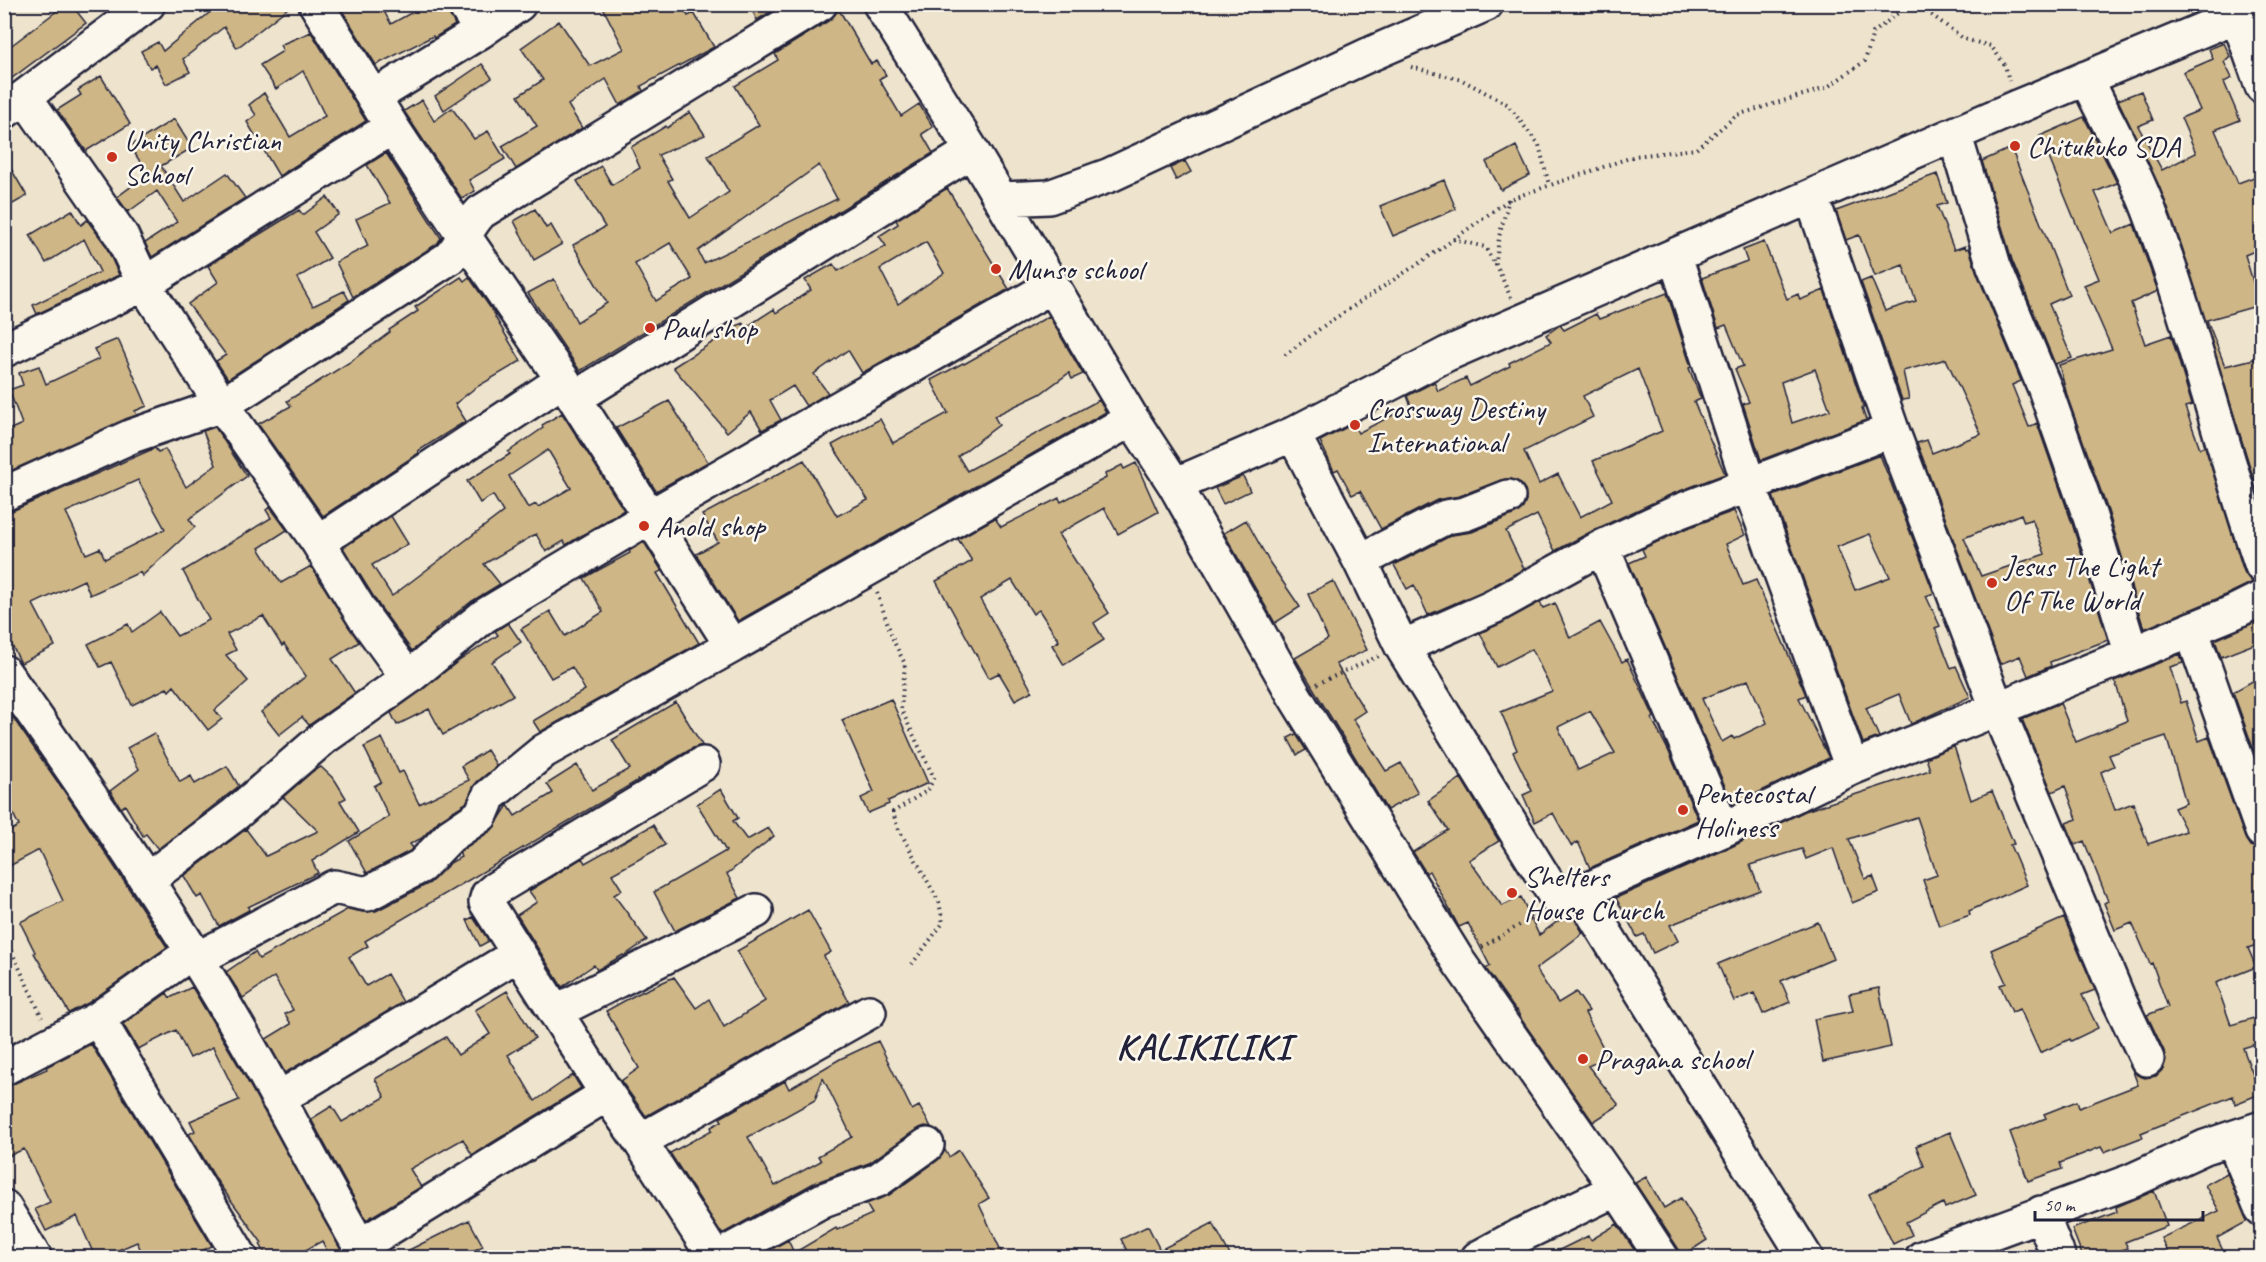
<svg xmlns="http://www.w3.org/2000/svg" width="2266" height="1262" viewBox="0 0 2266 1262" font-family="Caveat,sans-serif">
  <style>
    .building { fill: #ceb686; stroke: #22223b; stroke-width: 1.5; fill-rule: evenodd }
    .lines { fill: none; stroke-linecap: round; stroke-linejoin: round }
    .minor-casing { stroke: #22223b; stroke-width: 38 }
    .path { stroke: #22223b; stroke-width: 4; stroke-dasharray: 1.5 4.5; stroke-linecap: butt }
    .minor { stroke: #fbf7ec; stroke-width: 33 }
    .poi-dot { fill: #c8321e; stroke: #fbf7ec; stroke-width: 2 }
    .labels { text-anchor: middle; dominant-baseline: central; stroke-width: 5; stroke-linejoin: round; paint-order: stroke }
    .poi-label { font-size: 30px; fill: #22223b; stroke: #fbf7ec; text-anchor: start }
    .district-label { font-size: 36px; font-weight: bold; letter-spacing: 1.5px; fill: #22223b; stroke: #fbf7ec }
  </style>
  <rect width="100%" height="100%" fill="#eee4cd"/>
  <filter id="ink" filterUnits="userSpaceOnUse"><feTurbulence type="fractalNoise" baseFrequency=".0167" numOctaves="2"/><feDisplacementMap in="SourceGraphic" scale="12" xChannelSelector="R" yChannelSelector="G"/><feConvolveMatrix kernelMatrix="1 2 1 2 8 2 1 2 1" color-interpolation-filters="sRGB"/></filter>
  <g filter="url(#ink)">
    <!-- building -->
    <path class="building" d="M66,4H71L86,23L4,84V51Z
      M220,4H293L237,48L224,27L183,59L190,72L166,84L156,65L150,68L141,51L158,42L163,51Z
      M338,4H380L391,24L427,4H445L455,25L434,38L433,36L376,65Z
      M601,4H681L688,16L694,13L714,47L641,86L643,91L620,105L606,79L568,105L582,128L516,169L502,146L537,126L518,96L543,80L521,48L559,21L590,66L624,49Z
      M749,4H783L757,20Z
      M838,8L871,64L877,61L886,75L879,79L901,116L919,104L933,127L922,134L933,153L580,371L528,293L554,279L577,322L607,303L573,245L605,227L577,181L601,166L612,185L640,168L631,147L666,126L667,128L690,112L705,135L658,155L672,179L668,181L690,218L729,192L708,156L759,125L735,86L778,60L775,54L830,20L836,13ZM819,165L837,199L704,263L698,251ZM670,243L692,279L656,301L635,264Z
      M311,32L366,121L279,176L247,122L256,115L249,105L264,93L290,137L325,116L303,71L276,89L260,65L283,51L280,45Z
      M2224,43L2230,56L2224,62L2232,78L2224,82L2240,120L2215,130L2238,183L2262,174V248L2245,255L2260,305L2207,320L2225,366L2262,357V438L2255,441L2262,459V477L2254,480L2182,247L2159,186L2118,100L2141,91L2153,120L2138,126L2162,170L2196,153L2181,118L2200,110L2183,72L2213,59L2209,49Z
      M482,64L492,78L444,110L435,96Z
      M101,76L130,124L86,151L57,110L81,95L78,90Z
      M422,100L434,121L452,108L474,139L488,131L505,159L469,180L475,191L462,199L404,111Z
      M2084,117L2117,183L2095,192L2113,233L2134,224L2158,291L2131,303L2145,344L2171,335L2192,405L2185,407L2200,448L2205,446L2244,572L2253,582L2226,595L2144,629L2108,511L2068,399L2059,365L2112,349L2084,285L2099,279L2040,136Z
      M174,119L192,148L161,166L184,202L227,173L245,198L152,257L145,243L177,222L157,191L128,212L117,197L148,174L130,146Z
      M1516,146L1530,175L1501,190L1486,162Z
      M2011,148L2069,295L2049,304L2072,358L2055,364L2012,260L1982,161Z
      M386,153L441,238L437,244L353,297L336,262L368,246L356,219L390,203L367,165Z
      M4,157L27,196L4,209Z
      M1185,161L1191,172L1176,180L1170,168Z
      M1937,174L1947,203L1937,206L1954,250L1965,246L1966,249L1969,248L1977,273L2020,378L2021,381L2012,385L2029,427L2037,423L2072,523L2108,640L2050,662L2051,666L2028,676L2020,656L2000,664L1917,443L1927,440L1932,453L1981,434L1946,359L1903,371L1909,399L1902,400L1861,282L1871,278L1885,311L1916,301L1903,265L1875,276L1859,235L1846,240L1836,211ZM2021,514L2024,522L2032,519L2045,554L1981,576L1964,538Z
      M1444,180L1456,209L1393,236L1380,206Z
      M947,188L1009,289L862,373L848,350L814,374L828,393L806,406L793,386L770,400L781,420L762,430L751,412L727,432L673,367L718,339L717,335L743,323L745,328L774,309L776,313L811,290L805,280L833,264L838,271L886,246L879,236L898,224L896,220ZM926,242L944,273L898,304L880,269Z
      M327,197L339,214L314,232L330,258L297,278L313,306L344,291L349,300L228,379L216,361L226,355L188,304L218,282L208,266L299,210L303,215Z
      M535,209L546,228L551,225L562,244L534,260L514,221Z
      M72,210L81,225L87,220L105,244L119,275L37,314L33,305L100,272L84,239L46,263L30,235Z
      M1764,242L1787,299L1798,294L1800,300L1824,290L1864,408H1862L1866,420L1761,460L1743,404L1749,402L1735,369L1743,366L1726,325L1718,328L1702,278L1747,261L1743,250ZM1815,369L1830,410L1792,423L1781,382Z
      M461,277L464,281L469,277L496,316L495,317L521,361L475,388L455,404L466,421L418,451L419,453L323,516L258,424L291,406L287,401L350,362L390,332L389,330L418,311L415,307Z
      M1667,293L1691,367L1689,368L1701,399L1694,402L1725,474L1672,494L1594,530L1555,551L1537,515L1506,531L1524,569L1485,590L1428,615L1414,585L1407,589L1394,565L1452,535L1472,532L1515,514L1523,508L1526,500L1525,490L1519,482L1511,479L1501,480L1460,496L1437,500L1381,529L1360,491L1352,495L1338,469L1334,471L1320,441L1353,424L1358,433L1411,406L1407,396L1434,382L1438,391L1466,378L1470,386L1510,366L1509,363L1551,342L1546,335L1560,325L1564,330L1596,314L1599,319ZM1638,369L1662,431L1593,461L1612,500L1580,517L1558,474L1539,484L1524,451L1593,417L1583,396Z
      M1049,316L1083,374L1072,379L1069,373L1040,394L994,416L999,425L958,456L967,471L1099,400L1106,412L738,621L696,554L718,542L702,515L804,460L837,516L868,500L832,445L880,419L893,443L948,413L931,380L963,363L964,364Z
      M118,339L147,406L135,411L137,415L8,472L4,465V432L22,424L9,390L23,385L19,373L39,366L46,384L99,359L94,349Z
      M669,401L708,462L656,491L616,428Z
      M562,413L624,510L566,545L564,541L546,552L536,534L484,564L500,584L472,601L435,630L436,631L412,651L380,607L343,548L391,516L408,544L372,565L392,596L503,512L493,495L480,503L467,481L510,454L508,452L543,428L542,425ZM548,450L571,488L538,507L536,504L528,508L509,476Z
      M215,427L247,476L189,519L195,527L142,576L140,572L90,595L84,580L33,604L55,646L21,663L4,630V512L12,511L155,448L158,452L165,449L186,487L216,465L203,431ZM138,480L165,529L105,559L100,548L86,554L66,512Z
      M1880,455L1934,593L1926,596L1940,626L1935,628L1951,668L1956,666L1970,697L1911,724L1899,694L1866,708L1879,737L1863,743L1773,496ZM1870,534L1890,577L1855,590L1837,547Z
      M1136,463L1158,512L1118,534L1104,508L1058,534L1109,613L1094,623L1104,640L1064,665L1052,645L1059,641L1039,610L1033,614L1012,580L980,599L1032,691L1015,700L999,673L989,678L936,581L972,561L958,539L995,518L1001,527L1059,498L1061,502L1106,478L1105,474L1122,465L1124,469Z
      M1243,476L1250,491L1223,504L1215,488Z
      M270,507L287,530L259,548L281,583L311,566L359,642L332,659L355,693L309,725L302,717L279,735L261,712L306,676L284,644L282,646L263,616L227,634L236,650L226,655L248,681L215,710L222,719L208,730L174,686L169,691L167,688L132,705L111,662L100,667L88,644L128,624L132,632L160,612L177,636L209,620L183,571L271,518L266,510Z
      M1734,511L1745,535L1726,544L1743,585L1756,580L1806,695L1799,698L1829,758L1733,805L1629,563L1645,556L1642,549L1687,528ZM1748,680L1767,723L1734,739L1732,736L1722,742L1702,699Z
      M1246,520L1270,563L1300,607L1275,623L1224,533Z
      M644,542L662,571L657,573L699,643L540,732L533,721L585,690L572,667L551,678L521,629L550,611L565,636L603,612L584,578L630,553L629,551Z
      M1333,581L1367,650L1336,664L1365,711L1353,719L1386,771L1401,763L1418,793L1387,810L1295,658L1328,639L1308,594Z
      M1540,602L1543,608L1555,603L1570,638L1600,622L1622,662L1627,659L1654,717L1652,719L1669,752L1698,820L1590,868L1578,842L1571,846L1553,813L1535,822L1523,795L1532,791L1513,752L1517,750L1501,712L1552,691L1532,649L1497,667L1480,633ZM1590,711L1615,753L1578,770L1558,727Z
      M2262,619V641L2221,657L2215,640Z
      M508,623L521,642L492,662L513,695L443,735L429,709L397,725L391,713L456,663L498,635L495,631Z
      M2180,654L2183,663L2170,667L2181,703L2186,701L2199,741L2209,737L2245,838L2250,846L2262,849V943L2248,948L2256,967L2216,983L2231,1025L2257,1017L2262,1033V1042L2243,1048L2260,1094L2235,1104L2233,1096L2141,1133L2143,1137L2104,1152L2101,1147L2060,1163L2062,1169L2028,1181L2010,1132L2046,1118L2044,1114L2077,1101L2079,1108L2138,1085L2132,1069L2137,1075L2145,1078L2156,1076L2163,1069L2166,1060L2164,1051L2147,1015L2168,1007L2152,963L2150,964L2132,923L2115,930L2104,903L2108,901L2084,841L2075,845L2066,823L2077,819L2065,786L2052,792L2022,719L2060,703L2076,742L2127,721L2115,681ZM2166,736L2186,803L2174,808L2186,831L2148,844L2133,803L2115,810L2101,772L2114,766L2109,755Z
      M2256,679L2262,690V773L2233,692Z
      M891,699L928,783L888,801L889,804L868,813L861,798L874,792L842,720Z
      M676,702L702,745L693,748L365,941L368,946L349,957L366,986L387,974L403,1002L285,1073L266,1039L291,1024L285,1014L293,1010L274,977L243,998L226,972L255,952L259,959L348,909L363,912L376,911L430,883L450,863L461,857L459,853L462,850L492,830L508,805L515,816L553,793L547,784L577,765L592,790L630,769L612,740Z
      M4,705L82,817L167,947L88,1003L69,1013L34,953L35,952L20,922L63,901L39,850L4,869V834L19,826L4,795Z
      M154,733L180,782L191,776L195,784L227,766L239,786L158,849L146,834L143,836L125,805L121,808L110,791L139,769L127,748Z
      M1296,734L1306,750L1297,755L1288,738Z
      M382,738L399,773L403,771L419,804L469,780L461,766L487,750L497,766L477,782L466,803L439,820L422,838L410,844L413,848L410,851L367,873L349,841L389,817L374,786L381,782L364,747Z
      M1954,746L1971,800L1992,791L2014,844L2010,845L2027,885L1969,911L1970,915L1939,926L1923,880L1937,875L1917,817L1849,839L1865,879L1873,876L1879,892L1852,903L1833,848L1806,859L1802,849L1750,865L1760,890L1670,925L1678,941L1653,953L1644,934L1637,937L1616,898L1731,847L1805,811L1930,770L1926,758Z
      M321,767L335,780L346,798L340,801L359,832L312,861L318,873L248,907L249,910L219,926L202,895L197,898L184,876L246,829L266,856L318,831L283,797L313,771Z
      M1461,778L1499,841L1469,860L1502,906L1521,897L1539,935L1558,921L1573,916L1583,933L1536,969L1558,1003L1576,992L1589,1011L1585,1013L1608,1057L1588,1066L1619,1105L1593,1122L1521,1019L1517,1010L1516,1011L1486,969L1490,966L1468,923L1459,927L1429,871L1426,873L1413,852L1448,830L1428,801Z
      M721,789L738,818L733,821L747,840L768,828L774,836L727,874L740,898L675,931L654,892L726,851L697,804Z
      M653,825L665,845L612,874L622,890L614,895L647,940L624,956L623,955L597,970L594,965L562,987L517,915L537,902L529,891L582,858L585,863Z
      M808,910L831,952L824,956L849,1002L646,1116L621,1081L639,1068L606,1011L635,995L674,977L696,1008L709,999L724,1027L765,1001L737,951Z
      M473,917L489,941L480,946L467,920Z
      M2064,918L2095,990L2082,995L2098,1028L2071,1041L2070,1039L2040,1053L2020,1009L2012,1012L2000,985L2006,983L1991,950Z
      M1818,922L1833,959L1781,981L1790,1002L1763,1014L1754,993L1734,1001L1718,964Z
      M192,987L243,1073L345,1257H330L322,1241L293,1257H267L260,1244L262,1243L217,1181L189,1134L195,1131L190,1121L239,1100L213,1047L190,1058L176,1030L138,1049L123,1024L167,993L170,998Z
      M1879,988L1891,1047L1823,1062L1814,1019L1853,1011L1849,994Z
      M507,991L535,1038L508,1055L535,1101L573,1075L581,1088L472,1155L463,1139L410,1169L421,1187L366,1220L311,1119L332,1106L342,1122L385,1097L375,1079L446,1037L458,1055L490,1034L475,1010Z
      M878,1041L912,1110L919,1106L931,1127L925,1126L917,1129L869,1163L814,1183L722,1234L670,1153L712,1130L711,1127L722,1121L720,1118L785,1081L789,1089L840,1059ZM823,1078L852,1137L818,1156L821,1161L775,1186L748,1137L815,1100Z
      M91,1044L130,1109L212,1246L189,1257H144L137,1242L102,1257H95L77,1216L46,1231L35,1209L50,1202L24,1149L4,1158V1088L47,1069L46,1067Z
      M1950,1132L1976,1195L1945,1208L1943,1203L1906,1222L1912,1235L1893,1244L1869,1194L1924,1166L1916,1146Z
      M945,1150L949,1157L959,1150L989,1198L979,1204L1004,1257H757L788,1240L794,1253L836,1228L837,1230L872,1214L866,1204L889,1195L938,1160Z
      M2227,1173L2248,1221L2217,1238L2226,1257H2170L2161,1238L2219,1211L2205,1185Z
      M1646,1177L1664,1208L1681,1198L1707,1240L1681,1257L1678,1248L1635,1183Z
      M2154,1191L2167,1226L2125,1242L2128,1248L2103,1257H2083L2072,1229L2117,1212L2116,1207Z
      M469,1220L483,1246L461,1257H395Z
      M1213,1223L1231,1257H1130L1121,1239L1148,1226L1160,1250Z
      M1617,1224L1639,1257H1545L1588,1236L1591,1240Z"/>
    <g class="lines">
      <!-- minor casing -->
      <g class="minor-casing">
        <path id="minor" d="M316,4L392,127L464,236L563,380L732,646L1132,419
          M464,4L481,31
          M880,4L972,151L1132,419L1175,485L1294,695L1458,961L1617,1189L1662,1258
          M2237,15L2262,86
          M2086,78C2107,122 2132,165 2149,210C2193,326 2221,448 2262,566
          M25,97L121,235L144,284L222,405L318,542L364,617L408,678
          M374,97L481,31L519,4
          M4,112L148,4
          M1955,136L1994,266L2045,389L2090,517L2131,652
          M1812,198L1892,430L1997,708L2119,1000L2147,1059
          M1001,199L1049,197L1110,175L1366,56L1486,4
          M1675,256L1749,485L1852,768
          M4,350L144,284L392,127
          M575,398L972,151
          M1293,434L1360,561L1402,647L1559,902L1723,830L1852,768L2234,612L2262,598
          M1175,485L1293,434L1447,354L2017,107L2262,5
          M4,494L132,436L222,405L449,258C463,244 466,227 481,212L820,4
          M318,542L563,380
          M1602,547L1723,830
          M1360,561L1446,517L1465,514L1508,497
          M2191,629L2262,831
          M1402,647L1493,607L1602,547L1680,511L1892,430
          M4,672C88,791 170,910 243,1036C286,1109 323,1185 367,1258
          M703,764L495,889L488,895L486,902L607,1094L640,1141L715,1258
          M147,880L234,815L322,739L408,678L484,616L651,516L1052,286
          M1580,892L1806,1258
          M197,959L334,887L367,894L421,866L450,836L481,815L489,796L544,751L732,646
          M555,1012L756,911
          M98,1019L241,1258
          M4,1068L98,1019L192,952
          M278,1099L518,954
          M2233,1139L2262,1210
          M640,1141L869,1012
          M4,1207L35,1258
          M2041,1213L2059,1258
          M360,1246L607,1094
          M717,1258L823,1200L878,1180L927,1145
          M1478,1258L1511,1240L1617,1189
          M1922,1258L2131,1181L2205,1147L2262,1128"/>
      </g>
      <!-- path -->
      <path class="path" d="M1917,4L1964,39L1991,46L2005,65L2009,81
        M1411,67L1462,80L1507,104L1539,145L1549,185
        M1509,199L1499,237L1496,264L1511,298
        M1453,239L1485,247L1495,264
        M1285,355L1325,325L1436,252L1510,199L1635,156L1696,149L1737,115L1826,88L1865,61L1873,33L1909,4
        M877,593L894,642L905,664L901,709L934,778L928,790L893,812L897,826L939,902L943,923L912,964
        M1317,684L1379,656
        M4,935L42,1017
        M1482,947L1537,915"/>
      <!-- minor -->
      <use href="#minor" class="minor"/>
    </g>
  </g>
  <!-- markers -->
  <g class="poi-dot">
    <circle cx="2015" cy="146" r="6"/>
    <circle cx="112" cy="157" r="6"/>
    <circle cx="996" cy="269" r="6"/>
    <circle cx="650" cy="328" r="6"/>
    <circle cx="1355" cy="425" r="6"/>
    <circle cx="644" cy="526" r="6"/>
    <circle cx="1992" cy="583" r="6"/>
    <circle cx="1683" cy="810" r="6"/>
    <circle cx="1512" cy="893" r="6"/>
    <circle cx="1583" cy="1059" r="6"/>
  </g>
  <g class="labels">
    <!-- poi labels -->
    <g class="poi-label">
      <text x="124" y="140">Unity Christian<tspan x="124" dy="34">School</tspan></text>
      <text x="2027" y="146">Chitukuko SDA</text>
      <text x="1008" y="269">Munso school</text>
      <text x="662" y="328">Paul shop</text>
      <text x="1367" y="408">Crossway Destiny<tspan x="1367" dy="34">International</tspan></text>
      <text x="656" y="526">Anold shop</text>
      <text x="2004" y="566">Jesus The Light<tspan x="2004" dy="34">Of The World</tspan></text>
      <text x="1695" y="793">Pentecostal<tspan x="1695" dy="34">Holiness</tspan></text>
      <text x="1524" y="876">Shelters<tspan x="1524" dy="34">House Church</tspan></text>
      <text x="1595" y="1059">Pragana school</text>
    </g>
    <!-- district labels -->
    <g class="district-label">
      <text x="1204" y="1047">KALIKILIKI</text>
    </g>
  </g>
  <!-- margin -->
  <rect width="2266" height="1262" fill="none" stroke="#fbf7ec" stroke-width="24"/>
  <rect x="12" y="12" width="2242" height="1238" fill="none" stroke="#22223b" stroke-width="2" filter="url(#ink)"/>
  <!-- scale -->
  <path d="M2035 1211v9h168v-9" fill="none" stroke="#22223b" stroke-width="3"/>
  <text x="2044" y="1211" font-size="18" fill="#22223b" stroke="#fbf7ec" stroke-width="4.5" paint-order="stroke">50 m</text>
</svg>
